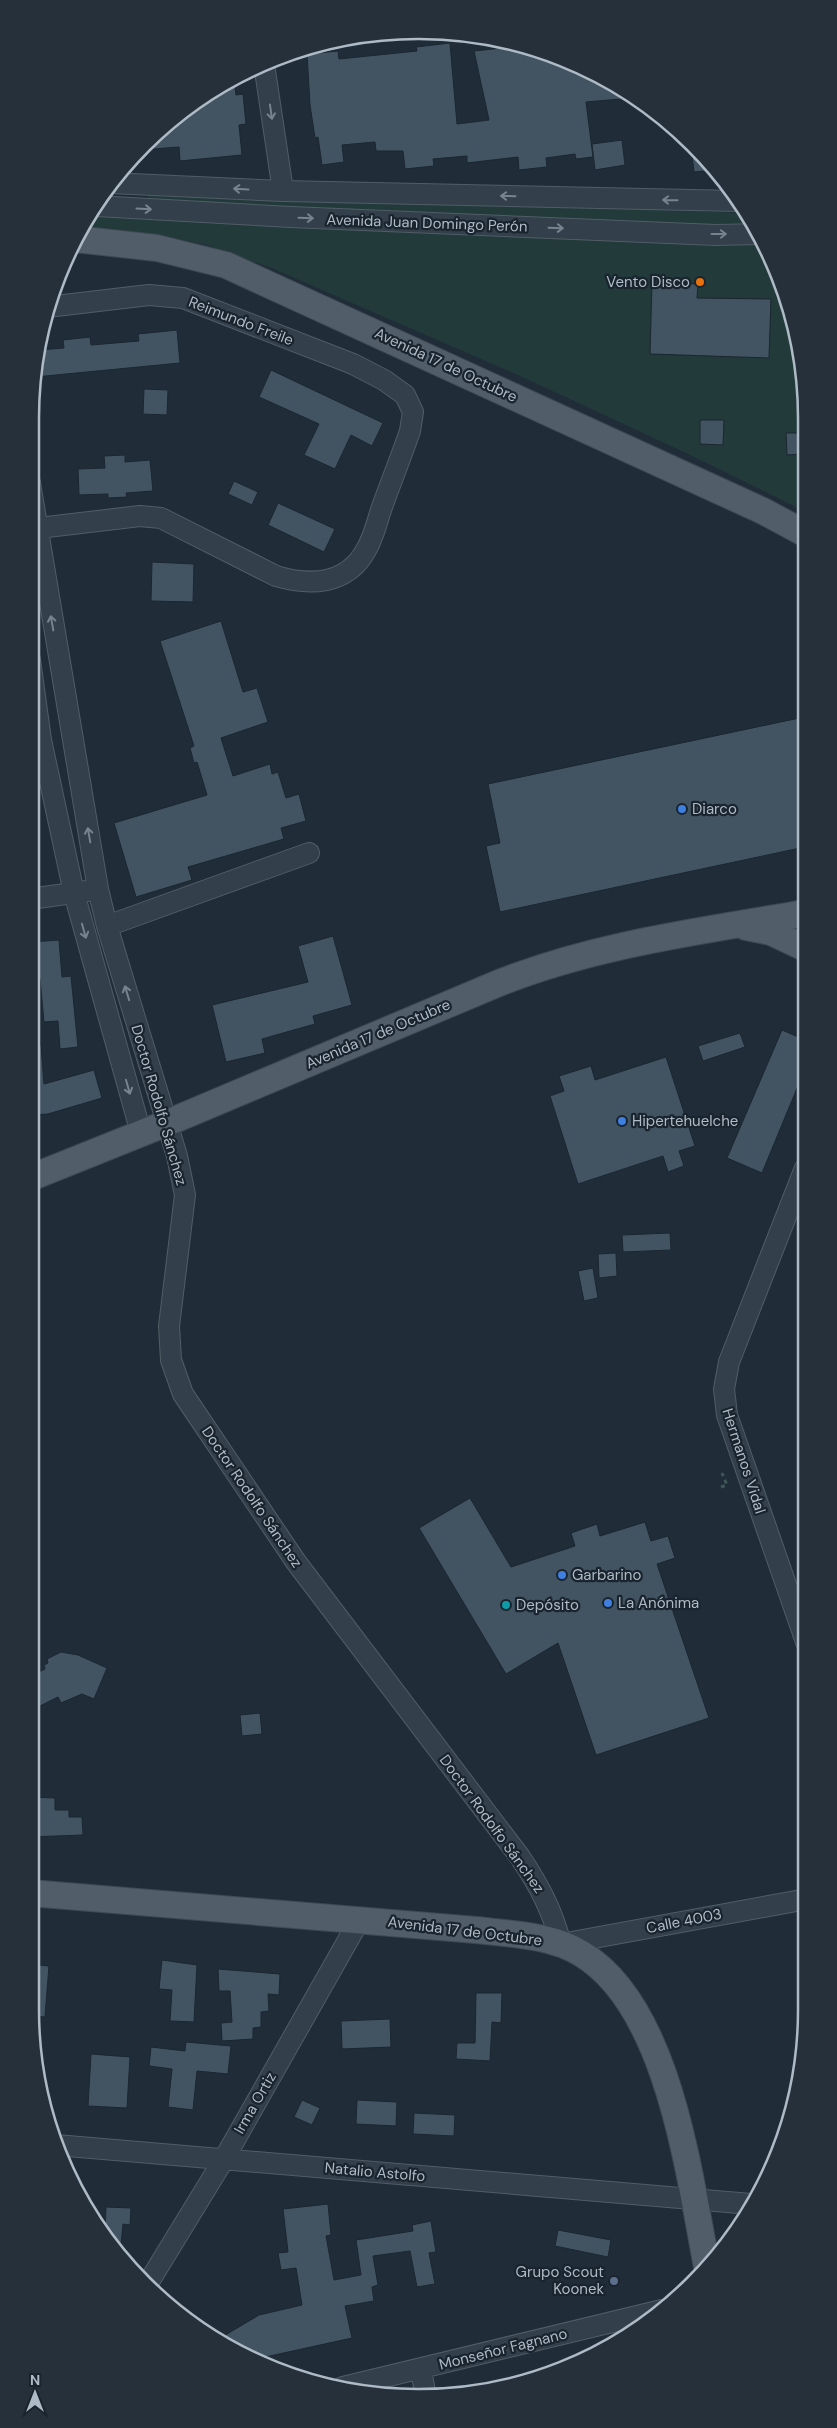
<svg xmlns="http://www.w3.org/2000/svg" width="837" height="2428" viewBox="0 0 837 2428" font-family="'DM Sans',sans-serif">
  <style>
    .green { fill: #223a3a }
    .building { fill: #425361; stroke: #1b2630 }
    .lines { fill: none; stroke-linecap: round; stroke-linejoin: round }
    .minor-casing { stroke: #515d67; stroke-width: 22 }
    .major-casing { stroke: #3d4853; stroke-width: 28 }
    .path { stroke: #3f5757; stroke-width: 3; stroke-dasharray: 4 4; stroke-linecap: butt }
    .minor { stroke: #333f4a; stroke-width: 20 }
    .major { stroke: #515e6a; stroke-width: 26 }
    .oneway { stroke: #77838e }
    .food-dot { fill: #e8710a; stroke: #19242e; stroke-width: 2 }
    .shop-dot { fill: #3f7fe0; stroke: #19242e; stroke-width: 2 }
    .culture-dot { fill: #0f9aa8; stroke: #19242e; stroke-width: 2 }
    .service-dot { fill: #5c6f8a; stroke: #19242e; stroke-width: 2 }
    .labels { text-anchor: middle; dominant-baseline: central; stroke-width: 4.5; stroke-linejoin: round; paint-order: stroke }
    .street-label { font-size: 15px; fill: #aebac6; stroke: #19242e }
    .poi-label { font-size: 15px; fill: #aebac6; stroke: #19242e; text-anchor: start }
    .rim { fill: none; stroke: #aebac6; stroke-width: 2.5 }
  </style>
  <rect width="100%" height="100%" fill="#202d39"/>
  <!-- green -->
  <path class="green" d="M147,195L401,201L745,213L751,223L696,225L149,201Z
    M89,216L625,240L763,241L767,247L804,368V511L684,452L518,375L269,267L207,245L164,236L82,228Z"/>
  <!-- building -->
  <path class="building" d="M511,42L613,82L632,98L586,102L593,157L576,159L575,154L546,158L547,167L519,170L518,157L467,163V156L433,159L434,166L405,169L403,151H376L375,142L342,145L344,162L322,165L318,137L315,138L310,105L307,54L338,51L339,59L417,51L416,47L450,43L457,124L489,120L474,51L512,47Z
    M234,78L236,95L243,94L246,124L239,125L242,155L180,161L179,147L140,150L162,127L224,82Z
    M622,140L625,165L595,170L592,144Z
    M691,146L710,162L716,170L694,172Z
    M652,282L698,284L697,298L771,299L769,358L650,354Z
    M177,330L180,363L35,377L39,350L64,348L63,340L90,337L91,345L139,341L138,334Z
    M271,370L383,423L372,446L351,435L335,469L304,455L319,424L259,397Z
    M144,389L168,390L167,415L143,414Z
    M700,420H724L723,445L700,444Z
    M786,433H804V454L787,455Z
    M125,455V462L150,460L153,491L126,493L127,497L108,498V494L79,495L78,469L105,468L104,456Z
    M234,481L258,492L252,505L228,494Z
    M278,503L335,529L324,552L268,525Z
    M152,562L194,564L193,602L151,601Z
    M221,621L243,692L257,688L268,722L221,738L233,776L270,764L272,774L278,772L286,798L299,794L306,821L281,828L284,839L188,867L192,880L136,897L114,823L207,795L197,762L194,763L190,748L194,746L160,641Z
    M804,717L805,847L500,912L486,846L500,843L488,784Z
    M333,936L352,1005L313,1016L315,1024L262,1039L265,1053L226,1062L212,1005L308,982L298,946Z
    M59,940L62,977L71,976L78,1047L60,1049L58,1021L44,1022L40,979H34L31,942Z
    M782,1030L805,1040V1069L762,1173L727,1158Z
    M740,1033L745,1047L703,1061L698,1046Z
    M41,1045L44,1084L94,1070L102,1098L48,1114L30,1115V1046Z
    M666,1057L695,1146L679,1151L684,1166L668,1172L663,1156L578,1184L550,1096L564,1091L559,1076L591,1066L595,1080Z
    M670,1233L671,1250L623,1252L622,1235Z
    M616,1253L617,1276L599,1278L598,1254Z
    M593,1268L598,1298L584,1301L578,1271Z
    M470,1498L511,1567L575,1546L571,1533L597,1524L600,1536L645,1522L651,1541L668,1536L675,1558L657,1564L709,1718L596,1755L558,1643L506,1674L419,1528Z
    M61,1652L78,1655L107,1668L94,1699L82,1694L61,1703L58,1697L34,1709L30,1701V1676L45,1669L44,1665L48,1663L47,1659Z
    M260,1713L262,1734L242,1736L240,1715Z
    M30,1797L55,1798V1810H69V1817H82L83,1835L30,1837Z
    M162,1960L197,1965L194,2022L170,2021L172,1990L159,1989Z
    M30,1964L49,1966L45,2017L31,2016Z
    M218,1969L280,1974L279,1995L268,1994L269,2011L261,2012V2027L253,2028V2039L222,2041L221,2023L232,2022L230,1991H219Z
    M476,1993H502L501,2023L492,2022L490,2061L456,2059L457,2043H475Z
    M390,2019L391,2047L342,2049L341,2021Z
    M186,2042L231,2046L228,2074L197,2071L193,2110L168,2107L172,2069L149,2066L151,2047L185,2051Z
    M91,2054L130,2057L127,2108L88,2106Z
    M302,2100L320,2108L312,2125L294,2117Z
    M357,2100L397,2102L396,2126L356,2124Z
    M414,2113L455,2115L454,2136L413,2134Z
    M328,2204L331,2235L326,2236L334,2280L361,2275L356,2240L413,2231L412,2225L431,2221L436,2252L429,2253L435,2284L417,2287L410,2251L373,2256L378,2285L372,2287L374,2301L345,2306L352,2338L252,2360L217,2340L259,2315L302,2305L296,2268L281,2270L278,2253L288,2252L283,2209Z
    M106,2207L131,2208L130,2225L123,2224L120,2255L105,2231Z
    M558,2230L611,2240L608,2257L555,2246Z"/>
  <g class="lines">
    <!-- minor casing -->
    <g class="minor-casing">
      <path id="minor" d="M264,64L283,191
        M110,183L283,191L737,201
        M96,206L291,217L716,235L758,234
        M30,483L98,889L107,926L177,1156L185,1195L169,1326L171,1360L183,1394L296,1562L520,1857C540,1887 552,1910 561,1944L807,1899
        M30,529L140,516L161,518L276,576C310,586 347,585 366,550C374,537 377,521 382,507C391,482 401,457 410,431L413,412L405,395L384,380L353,364L183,298L149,295L47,307
        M30,660L41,740L74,893L141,1133
        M30,899L87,891
        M107,926L309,853
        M805,1168L729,1362L724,1389L727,1415L806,1642
        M56,2145L751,2204
        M147,2285L224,2159L360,1919
        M421,2370L426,2397
        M343,2387L662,2310"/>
    </g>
    <!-- major casing -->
    <g class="major-casing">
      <path id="major" d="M75,239L157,248L226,265L763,511L804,533
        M746,927L771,932L805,948
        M30,1178L167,1123L499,983C597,944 702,931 805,913
        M30,1893L476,1930C510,1934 552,1935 582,1954C669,2007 689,2175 707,2267"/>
    </g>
    <!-- path -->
    <path class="path" d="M721,1487L727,1485L722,1473"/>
    <!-- minor -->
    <use href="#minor" class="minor"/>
    <!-- major -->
    <use href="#major" class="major"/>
  </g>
  <!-- one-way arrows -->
  <defs><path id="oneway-shaft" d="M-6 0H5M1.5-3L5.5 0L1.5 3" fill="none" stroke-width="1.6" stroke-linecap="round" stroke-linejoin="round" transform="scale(1.25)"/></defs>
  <g class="oneway">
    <use href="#oneway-shaft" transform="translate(271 112) rotate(82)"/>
    <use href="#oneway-shaft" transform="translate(241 189) rotate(-177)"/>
    <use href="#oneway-shaft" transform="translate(508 196) rotate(-179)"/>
    <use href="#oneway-shaft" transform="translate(670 200) rotate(-179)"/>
    <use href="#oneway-shaft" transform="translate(144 209) rotate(3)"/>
    <use href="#oneway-shaft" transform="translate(306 218) rotate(2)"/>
    <use href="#oneway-shaft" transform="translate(556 228) rotate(2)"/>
    <use href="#oneway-shaft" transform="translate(719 234)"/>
    <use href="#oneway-shaft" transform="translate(52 623) rotate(-100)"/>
    <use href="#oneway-shaft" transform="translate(89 835) rotate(-100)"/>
    <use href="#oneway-shaft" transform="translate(84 931) rotate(74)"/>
    <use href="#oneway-shaft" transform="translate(127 993) rotate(-107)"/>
    <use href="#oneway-shaft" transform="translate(128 1087) rotate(74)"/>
  </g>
  <!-- markers -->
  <circle class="food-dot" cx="700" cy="282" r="5"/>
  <g class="shop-dot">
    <circle cx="682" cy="809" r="5"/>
    <circle cx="622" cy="1121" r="5"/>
    <circle cx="562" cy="1575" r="5"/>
    <circle cx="608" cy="1603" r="5"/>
  </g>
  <circle class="culture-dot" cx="506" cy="1605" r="5"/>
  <circle class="service-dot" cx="614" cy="2281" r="5"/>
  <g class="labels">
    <!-- street labels -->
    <g class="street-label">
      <text transform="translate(427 223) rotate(2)">Avenida Juan Domingo Perón</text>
      <text transform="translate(241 321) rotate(21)">Reimundo Freile</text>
      <text transform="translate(446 365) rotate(25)">Avenida 17 de Octubre</text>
      <text transform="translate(378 1034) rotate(-23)">Avenida 17 de Octubre</text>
      <text transform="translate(159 1105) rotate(74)">Doctor Rodolfo Sánchez</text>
      <text transform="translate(744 1461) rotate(72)">Hermanos Vidal</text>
      <text transform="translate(252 1497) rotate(56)">Doctor Rodolfo Sánchez</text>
      <text transform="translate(492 1824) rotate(54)">Doctor Rodolfo Sánchez</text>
      <text transform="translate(684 1921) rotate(-11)">Calle 4003</text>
      <text transform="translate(465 1931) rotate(7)">Avenida 17 de Octubre</text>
      <text transform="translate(255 2103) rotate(-60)">Irma Ortiz</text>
      <text transform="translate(375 2172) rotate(5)">Natalio Astolfo</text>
      <text transform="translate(503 2349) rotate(-14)">Monseñor Fagnano</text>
    </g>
    <!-- poi labels -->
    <g class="poi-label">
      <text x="690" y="282" text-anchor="end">Vento Disco</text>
      <text x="692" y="809">Diarco</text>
      <text x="632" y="1121">Hipertehuelche</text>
      <text x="572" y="1575">Garbarino</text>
      <text x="618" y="1603">La Anónima</text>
      <text x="516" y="1605">Depósito</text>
      <text x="604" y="2272" text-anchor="end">Grupo Scout<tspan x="604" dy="17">Koonek</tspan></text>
    </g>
  </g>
  <!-- crop -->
  <path d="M0 0H837V2428H0ZM418 39H419A379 379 0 0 1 798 418V2010A379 379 0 0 1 419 2389H418A379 379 0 0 1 39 2010V418A379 379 0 0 1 418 39Z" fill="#25303a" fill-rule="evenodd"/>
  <path class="rim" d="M418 39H419A379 379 0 0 1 798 418V2010A379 379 0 0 1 419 2389H418A379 379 0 0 1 39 2010V418A379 379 0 0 1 418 39Z"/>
  <!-- north arrow -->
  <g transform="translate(35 2393)" stroke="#19242e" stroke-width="4" paint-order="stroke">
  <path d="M0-4L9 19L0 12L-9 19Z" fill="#aebac6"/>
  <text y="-8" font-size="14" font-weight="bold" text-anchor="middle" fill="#aebac6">N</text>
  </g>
</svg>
